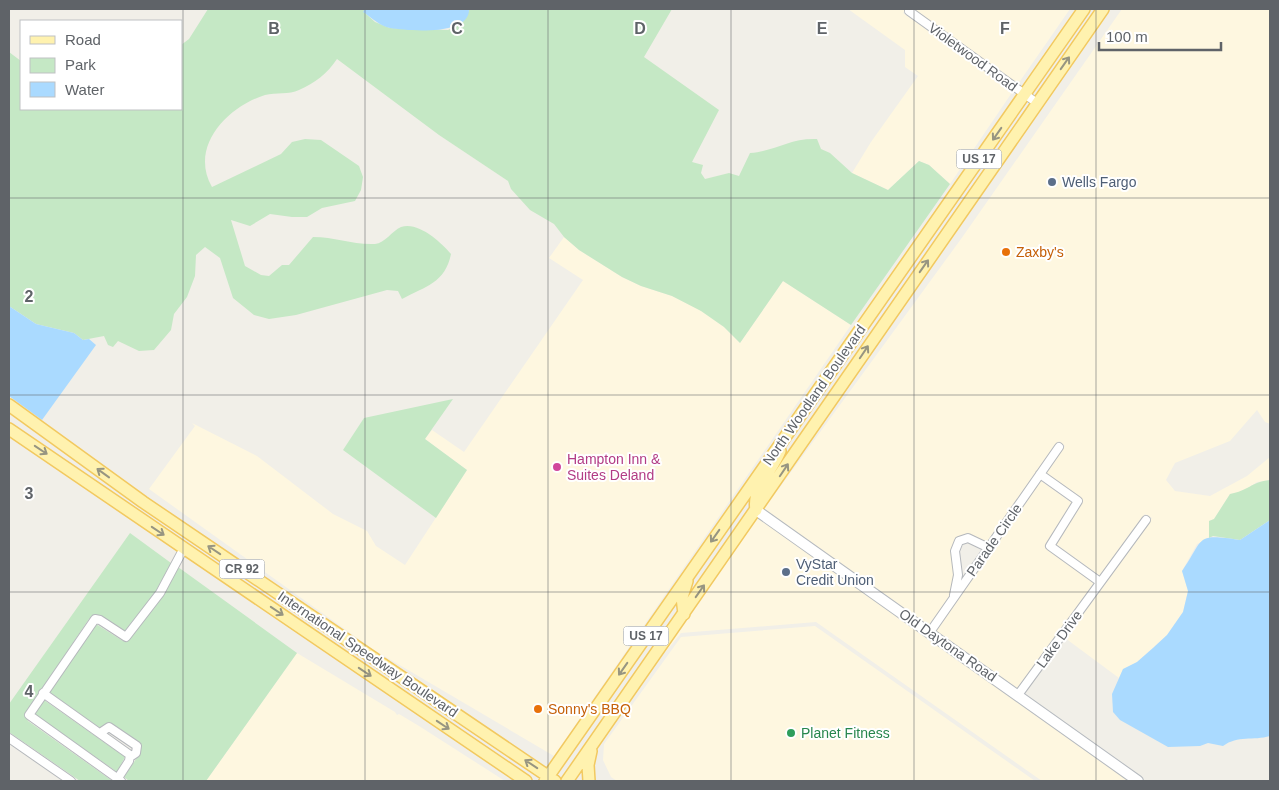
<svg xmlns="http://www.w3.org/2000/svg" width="1279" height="790" viewBox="0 0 1279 790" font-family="Arial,sans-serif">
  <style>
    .commercial { fill: #fef7e0 }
    .green { fill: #c5e8c5 }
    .water { fill: #aadaff }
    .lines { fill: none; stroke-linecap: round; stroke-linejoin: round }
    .street-casing { stroke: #b5b8bc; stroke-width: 10 }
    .secondary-casing { stroke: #b6babf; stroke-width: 12 }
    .primary-casing { stroke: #f2c960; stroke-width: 14 }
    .street { stroke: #fff; stroke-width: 8 }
    .secondary { stroke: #fff; stroke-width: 10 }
    .primary { stroke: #fff2af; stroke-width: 11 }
    .oneway { stroke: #979581 }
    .grid { fill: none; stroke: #5f6368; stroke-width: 1; stroke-opacity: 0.55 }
    .service-dot { fill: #5c6f8a; stroke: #fff; stroke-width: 2 }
    .food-dot { fill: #e8710a; stroke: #fff; stroke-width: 2 }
    .hotel-dot { fill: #d1479c; stroke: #fff; stroke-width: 2 }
    .leisure-dot { fill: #2e9e5b; stroke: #fff; stroke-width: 2 }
    .labels { text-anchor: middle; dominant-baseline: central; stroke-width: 4; stroke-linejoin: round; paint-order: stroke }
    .shield { fill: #fff; stroke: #8f9295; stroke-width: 1 }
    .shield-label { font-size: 12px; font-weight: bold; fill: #5f6368 }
    .street-label { font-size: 14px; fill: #5f6368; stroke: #fff }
    .service-label { font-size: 14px; fill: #4e5e75; stroke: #fff; text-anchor: start }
    .food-label { font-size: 14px; fill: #c56008; stroke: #fff; text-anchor: start }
    .hotel-label { font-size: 14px; fill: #b23c85; stroke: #fff; text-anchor: start }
    .leisure-label { font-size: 14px; fill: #27864d; stroke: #fff; text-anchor: start }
    .grid-label { font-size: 16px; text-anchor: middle; font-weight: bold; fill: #5f6368; stroke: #fff; stroke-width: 4; stroke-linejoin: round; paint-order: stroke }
  </style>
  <rect width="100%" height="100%" fill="#f1efe8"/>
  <!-- commercial -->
  <path class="commercial" d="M848,9H906L903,13L1013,91L950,184L929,165L919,161L888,190L852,173L871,142L918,76L905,67V50Z
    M914,9H1070L1018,84Z
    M1122,9H1270V424L1265,422L1257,410L1230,441L1175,463L1166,480L1175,491L1210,496L1247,476L1270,457V480L1257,482L1240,493L1230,494L1214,519L1209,521V538L1197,544L1182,571L1188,591L1183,612L1167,635L1137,662L1123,669L1119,678L1065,638L1152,518L1145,514L1100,576L1056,544L1082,503L1081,497L1046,473L1065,446L1059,441L987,542L970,534L955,540L951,552L954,576L949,598L929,626L764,509L961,239Z
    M564,237L579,250L622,277L641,286L672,296L702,311L724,327L740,343L783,281L851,325L554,756L374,650L149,489L195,426L192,423L257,456L333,514L367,531L376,546L405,565L467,470L425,439L432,430L464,452L583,280L549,258Z
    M1041,481L1072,503L1046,543L1047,549L1094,583L1018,689L936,631Z
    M758,517L1130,781H1042L816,622L681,633L664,654Z
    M815,626L1035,781H617L611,777L603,760L604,744L681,637Z
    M297,653L395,712L397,715L399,714L419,726L505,781H206Z"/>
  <!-- green -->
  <path class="green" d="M208,9H365L364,12L375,22L390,28L448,30L454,27L469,11V9H672L644,57L719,110L692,162L703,165L701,173L705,179L729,173L739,176L750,153C776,151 789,138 817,139L821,149L830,153L852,173L888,190L919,161L929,165L950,184L851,325L783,281L740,343L724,327L701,311L672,296L641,286L622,277L579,250L564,237L554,224L530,210L511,189L508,181L439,135L337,59C327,74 315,83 299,90C289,95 276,92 265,95C227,107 189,147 212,187L281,154L292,142L305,139L321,140L359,166L363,177L361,190L355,201L322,208L307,217H292L270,214L250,226L231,220L245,266L261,275L269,276L282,265H289L313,237C335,237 353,245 375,244C385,243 392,231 401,227C418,221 441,242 451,254C445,283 426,286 402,299L398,291L387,290L296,315L269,319L254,315L233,298L220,258L205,247L196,255L195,276L187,297L174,314L171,330L154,350L139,351L118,341L113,347L108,345L104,336L83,340L74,333L36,324L9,306V52L21,61V109H181V45L189,39Z
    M453,399L425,439L467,470L436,518L343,450L364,418Z
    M1270,480V520L1240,540L1213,536L1209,538V521L1214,519L1230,494C1248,491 1251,482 1270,480Z
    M130,533L171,563L156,591L125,631L99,615L89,619L25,714L28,721L111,780L80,781L9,732V704Z
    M178,567L297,653L206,781H129L124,777L140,753L139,743L111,723L100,728L49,692L96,624L123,641L129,640L163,595Z
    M44,700L125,757L117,772L34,714Z"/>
  <!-- water -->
  <path class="water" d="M365,9H469C470,36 409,31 390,28C380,26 372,18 363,12Z
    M9,306L36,324L74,333L83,340L89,339L96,345L42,420L9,396Z
    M1270,520V736C1253,741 1238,735 1223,746L1208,743L1200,746L1168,747L1120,720L1113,712L1112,694L1123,669L1137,662L1153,648L1167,635L1183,612L1188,591L1182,571C1205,538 1194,533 1240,540Z"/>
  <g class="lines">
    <!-- street casing -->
    <g class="street-casing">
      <path id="street" d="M909,11L1037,103
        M1040,474L1078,501L1050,546L1100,582
        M954,595L958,575L955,551L959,541L968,538L989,548
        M930,632L1059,447
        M43,693L130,755L129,761L116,781
        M1018,695L1146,520
        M100,733L109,727L137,746L136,753L130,757
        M9,738L71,781
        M121,781L29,715L95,619L100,620L126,637L160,593L184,548"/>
    </g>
    <!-- secondary casing -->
    <g class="secondary-casing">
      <path id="secondary" d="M756,510L1138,781"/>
    </g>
    <!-- primary casing -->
    <g class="primary-casing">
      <path id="primary" d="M9,405L143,502L555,781
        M9,429L526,781
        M756,510C752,488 772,471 780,451
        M684,614L682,597L687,581
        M545,781L1084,9
        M567,781L1103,9
        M589,781L588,765L591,751"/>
    </g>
    <!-- street -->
    <use href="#street" class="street"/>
    <!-- secondary -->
    <use href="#secondary" class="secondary"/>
    <!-- primary -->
    <use href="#primary" class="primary"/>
  </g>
  <!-- one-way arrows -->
  <defs><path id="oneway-shaft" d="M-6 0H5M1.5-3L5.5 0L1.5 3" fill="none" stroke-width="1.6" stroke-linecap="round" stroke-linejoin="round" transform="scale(1.25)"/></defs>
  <g class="oneway">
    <use href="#oneway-shaft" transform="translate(1065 63) rotate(-55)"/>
    <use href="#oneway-shaft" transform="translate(997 134) rotate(125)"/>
    <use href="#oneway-shaft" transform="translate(924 266) rotate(-55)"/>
    <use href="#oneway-shaft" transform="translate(864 352) rotate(-56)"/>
    <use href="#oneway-shaft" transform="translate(41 450) rotate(34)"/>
    <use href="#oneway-shaft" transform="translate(784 470) rotate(-56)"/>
    <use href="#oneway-shaft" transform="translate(103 473) rotate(-144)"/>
    <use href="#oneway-shaft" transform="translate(158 531) rotate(34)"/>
    <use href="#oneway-shaft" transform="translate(715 536) rotate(125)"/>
    <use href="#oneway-shaft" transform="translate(214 550) rotate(-146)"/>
    <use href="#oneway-shaft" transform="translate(700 591) rotate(-55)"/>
    <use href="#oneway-shaft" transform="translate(277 611) rotate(34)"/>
    <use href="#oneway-shaft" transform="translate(623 669) rotate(125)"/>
    <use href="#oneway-shaft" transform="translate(365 672) rotate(34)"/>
    <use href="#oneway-shaft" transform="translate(443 725) rotate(34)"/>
    <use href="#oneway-shaft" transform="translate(531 764) rotate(-146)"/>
  </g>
  <!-- grid -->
  <path class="grid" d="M183,9V781M365,9V781M548,9V781M731,9V781M914,9V781M1096,9V781M9,198H1270M9,395H1270M9,592H1270"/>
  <!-- markers -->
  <g class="service-dot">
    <circle cx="1052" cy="182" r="5"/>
    <circle cx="786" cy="572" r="5"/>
  </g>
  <g class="food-dot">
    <circle cx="1006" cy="252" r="5"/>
    <circle cx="538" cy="709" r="5"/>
  </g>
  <circle class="hotel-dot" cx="557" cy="467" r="5"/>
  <circle class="leisure-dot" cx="791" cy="733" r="5"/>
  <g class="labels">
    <!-- shield labels -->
    <g class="shield">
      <rect x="956.5" y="149.5" width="45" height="19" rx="4"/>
      <rect x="219.5" y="559.5" width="45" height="19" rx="4"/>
      <rect x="623.5" y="626.5" width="45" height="19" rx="4"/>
    </g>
    <g class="shield-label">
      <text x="979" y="159">US 17</text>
      <text x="242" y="569">CR 92</text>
      <text x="646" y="636">US 17</text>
    </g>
    <!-- street labels -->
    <g class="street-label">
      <text transform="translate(973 57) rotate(36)">Violetwood Road</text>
      <text transform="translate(814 395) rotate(-55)">North Woodland Boulevard</text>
      <text transform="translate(994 540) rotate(-55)">Parade Circle</text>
      <text transform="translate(1059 639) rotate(-54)">Lake Drive</text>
      <text transform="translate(948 645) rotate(35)">Old Daytona Road</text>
      <text transform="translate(368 654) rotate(34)">International Speedway Boulevard</text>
    </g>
    <!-- service labels -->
    <g class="service-label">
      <text x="1062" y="182">Wells Fargo</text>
      <text x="796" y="564">VyStar<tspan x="796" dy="16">Credit Union</tspan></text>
    </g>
    <!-- food labels -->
    <g class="food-label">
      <text x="1016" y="252">Zaxby's</text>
      <text x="548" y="709">Sonny's BBQ</text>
    </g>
    <!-- hotel labels -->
    <g class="hotel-label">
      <text x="567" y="459">Hampton Inn &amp;<tspan x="567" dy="16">Suites Deland</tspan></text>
    </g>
    <!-- leisure labels -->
    <g class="leisure-label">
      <text x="801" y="733">Planet Fitness</text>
    </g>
  </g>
  <g class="grid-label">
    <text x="274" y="34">B</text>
    <text x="457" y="34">C</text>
    <text x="640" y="34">D</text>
    <text x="822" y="34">E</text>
    <text x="1005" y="34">F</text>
    <text x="29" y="302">2</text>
    <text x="29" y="499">3</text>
    <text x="29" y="697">4</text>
  </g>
  <!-- border -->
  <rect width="1279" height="790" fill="none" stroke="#5f6368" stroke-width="20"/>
  <!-- legend -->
  <rect x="20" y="20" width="162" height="90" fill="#ffffff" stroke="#bfc1c3"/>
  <rect x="30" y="36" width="25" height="8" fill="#fff2af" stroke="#bfc1c3"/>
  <text x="65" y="45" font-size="15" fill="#5f6368">Road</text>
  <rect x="30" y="58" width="25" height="15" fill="#c5e8c5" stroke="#bfc1c3"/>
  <text x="65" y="70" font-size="15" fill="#5f6368">Park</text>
  <rect x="30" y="82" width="25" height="15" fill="#aadaff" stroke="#bfc1c3"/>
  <text x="65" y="95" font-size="15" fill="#5f6368">Water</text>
  <!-- scale -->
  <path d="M1099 42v8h122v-8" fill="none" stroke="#5f6368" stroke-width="2.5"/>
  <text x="1106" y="42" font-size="15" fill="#5f6368" stroke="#ffffff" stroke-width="4" paint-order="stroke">100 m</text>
</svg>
